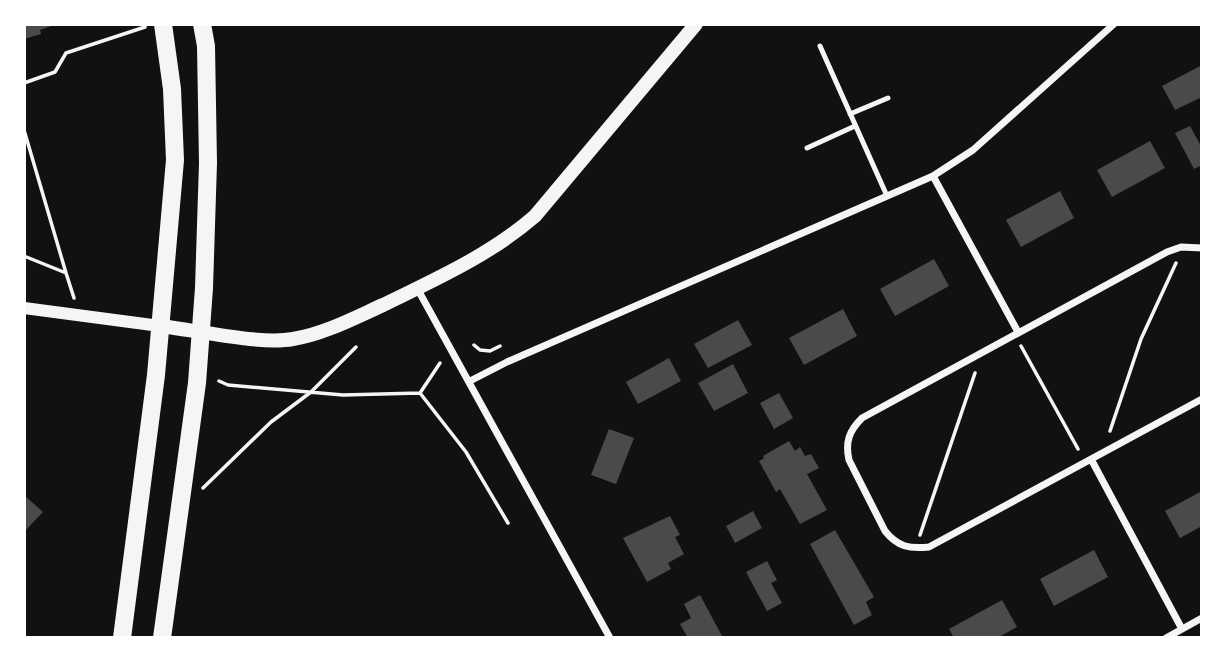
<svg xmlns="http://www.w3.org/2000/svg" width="1226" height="662" viewBox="0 0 1226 662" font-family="Ubuntu,sans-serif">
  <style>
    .building { fill: #4a4a4a }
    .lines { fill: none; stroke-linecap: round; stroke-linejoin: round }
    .path { stroke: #f5f5f5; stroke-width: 3.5 }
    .service { stroke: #f5f5f5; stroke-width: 5 }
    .minor { stroke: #f5f5f5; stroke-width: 7 }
    .tertiary { stroke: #f5f5f5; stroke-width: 12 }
    .secondary { stroke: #f5f5f5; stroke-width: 14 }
    .primary { stroke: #f5f5f5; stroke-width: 18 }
  </style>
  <rect width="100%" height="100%" fill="#111"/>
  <!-- building -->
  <path class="building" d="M24,24H54V25L40,30L41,34L24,39Z
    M1202,65V97L1175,110L1162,86Z
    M1190,126L1202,148V165L1194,169L1175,133Z
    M1150,141L1165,168L1112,197L1097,170Z
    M1060,191L1074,218L1021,247L1006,220Z
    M934,259L949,286L895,316L880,289Z
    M843,309L857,336L804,365L789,338Z
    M738,320L752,345L708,368L694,344Z
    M669,358L681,381L638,404L626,382Z
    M733,364L748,393L714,411L698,383Z
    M779,393L793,418L774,429L760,403Z
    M609,429L634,438L616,484L591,475Z
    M789,441L795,451L800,447L805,456L811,454L819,468L807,474L827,510L800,524L780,489L776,492L759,461L764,458L763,456Z
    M1202,491V526L1180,538L1165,511Z
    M24,495L43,512L24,532Z
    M753,511L762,528L735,543L726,526Z
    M670,516L680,535L675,537L684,554L668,563L671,569L647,582L623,538Z
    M835,530L874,597L866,602L872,615L854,625L810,544Z
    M1094,550L1108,577L1054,606L1040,579Z
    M767,561L777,580L771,583L782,603L767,611L746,572Z
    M700,595L722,636L723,638H688L680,624L691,618L684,604Z
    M1002,600L1017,627L997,638H954L949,629Z"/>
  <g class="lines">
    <!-- path -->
    <path class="path" d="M24,83L55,72L66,53L145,27
      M24,130L66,273
      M24,256L66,273L74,298
      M474,345L480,350L490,351L500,346
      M1021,346L1078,449
      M219,381L228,385L343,395L420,393L466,452L508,523
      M420,393L440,363
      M1110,431L1141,339L1176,263
      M203,488L271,422L311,392L356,347
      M920,535L975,373"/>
    <!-- service -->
    <path class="service" d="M820,46L887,196
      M850,114L888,98
      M807,148L855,126"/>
    <!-- minor -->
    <path class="minor" d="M933,176L1018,332
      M1202,248L1181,247L1167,252L862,418C849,431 845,442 849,460L885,531C898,547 909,549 929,547L1202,399
      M417,288L610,638
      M470,381L507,362L933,176L973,150L1114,24
      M1091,459L1182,629
      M1166,638L1202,618"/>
    <!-- tertiary -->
    <path class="tertiary" d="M24,308L160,326"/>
    <!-- secondary -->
    <path class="secondary" d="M160,326C196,330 259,345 293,339C324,334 354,318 383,305C436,279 490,255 535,216L696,24"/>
    <!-- primary -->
    <path class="primary" d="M122,638L156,375L175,160L172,89L163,24
      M162,638L197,383L204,288L208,163L206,46L202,24"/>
  </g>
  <!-- border -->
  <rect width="1226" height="662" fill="none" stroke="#ffffff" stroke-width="52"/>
</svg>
